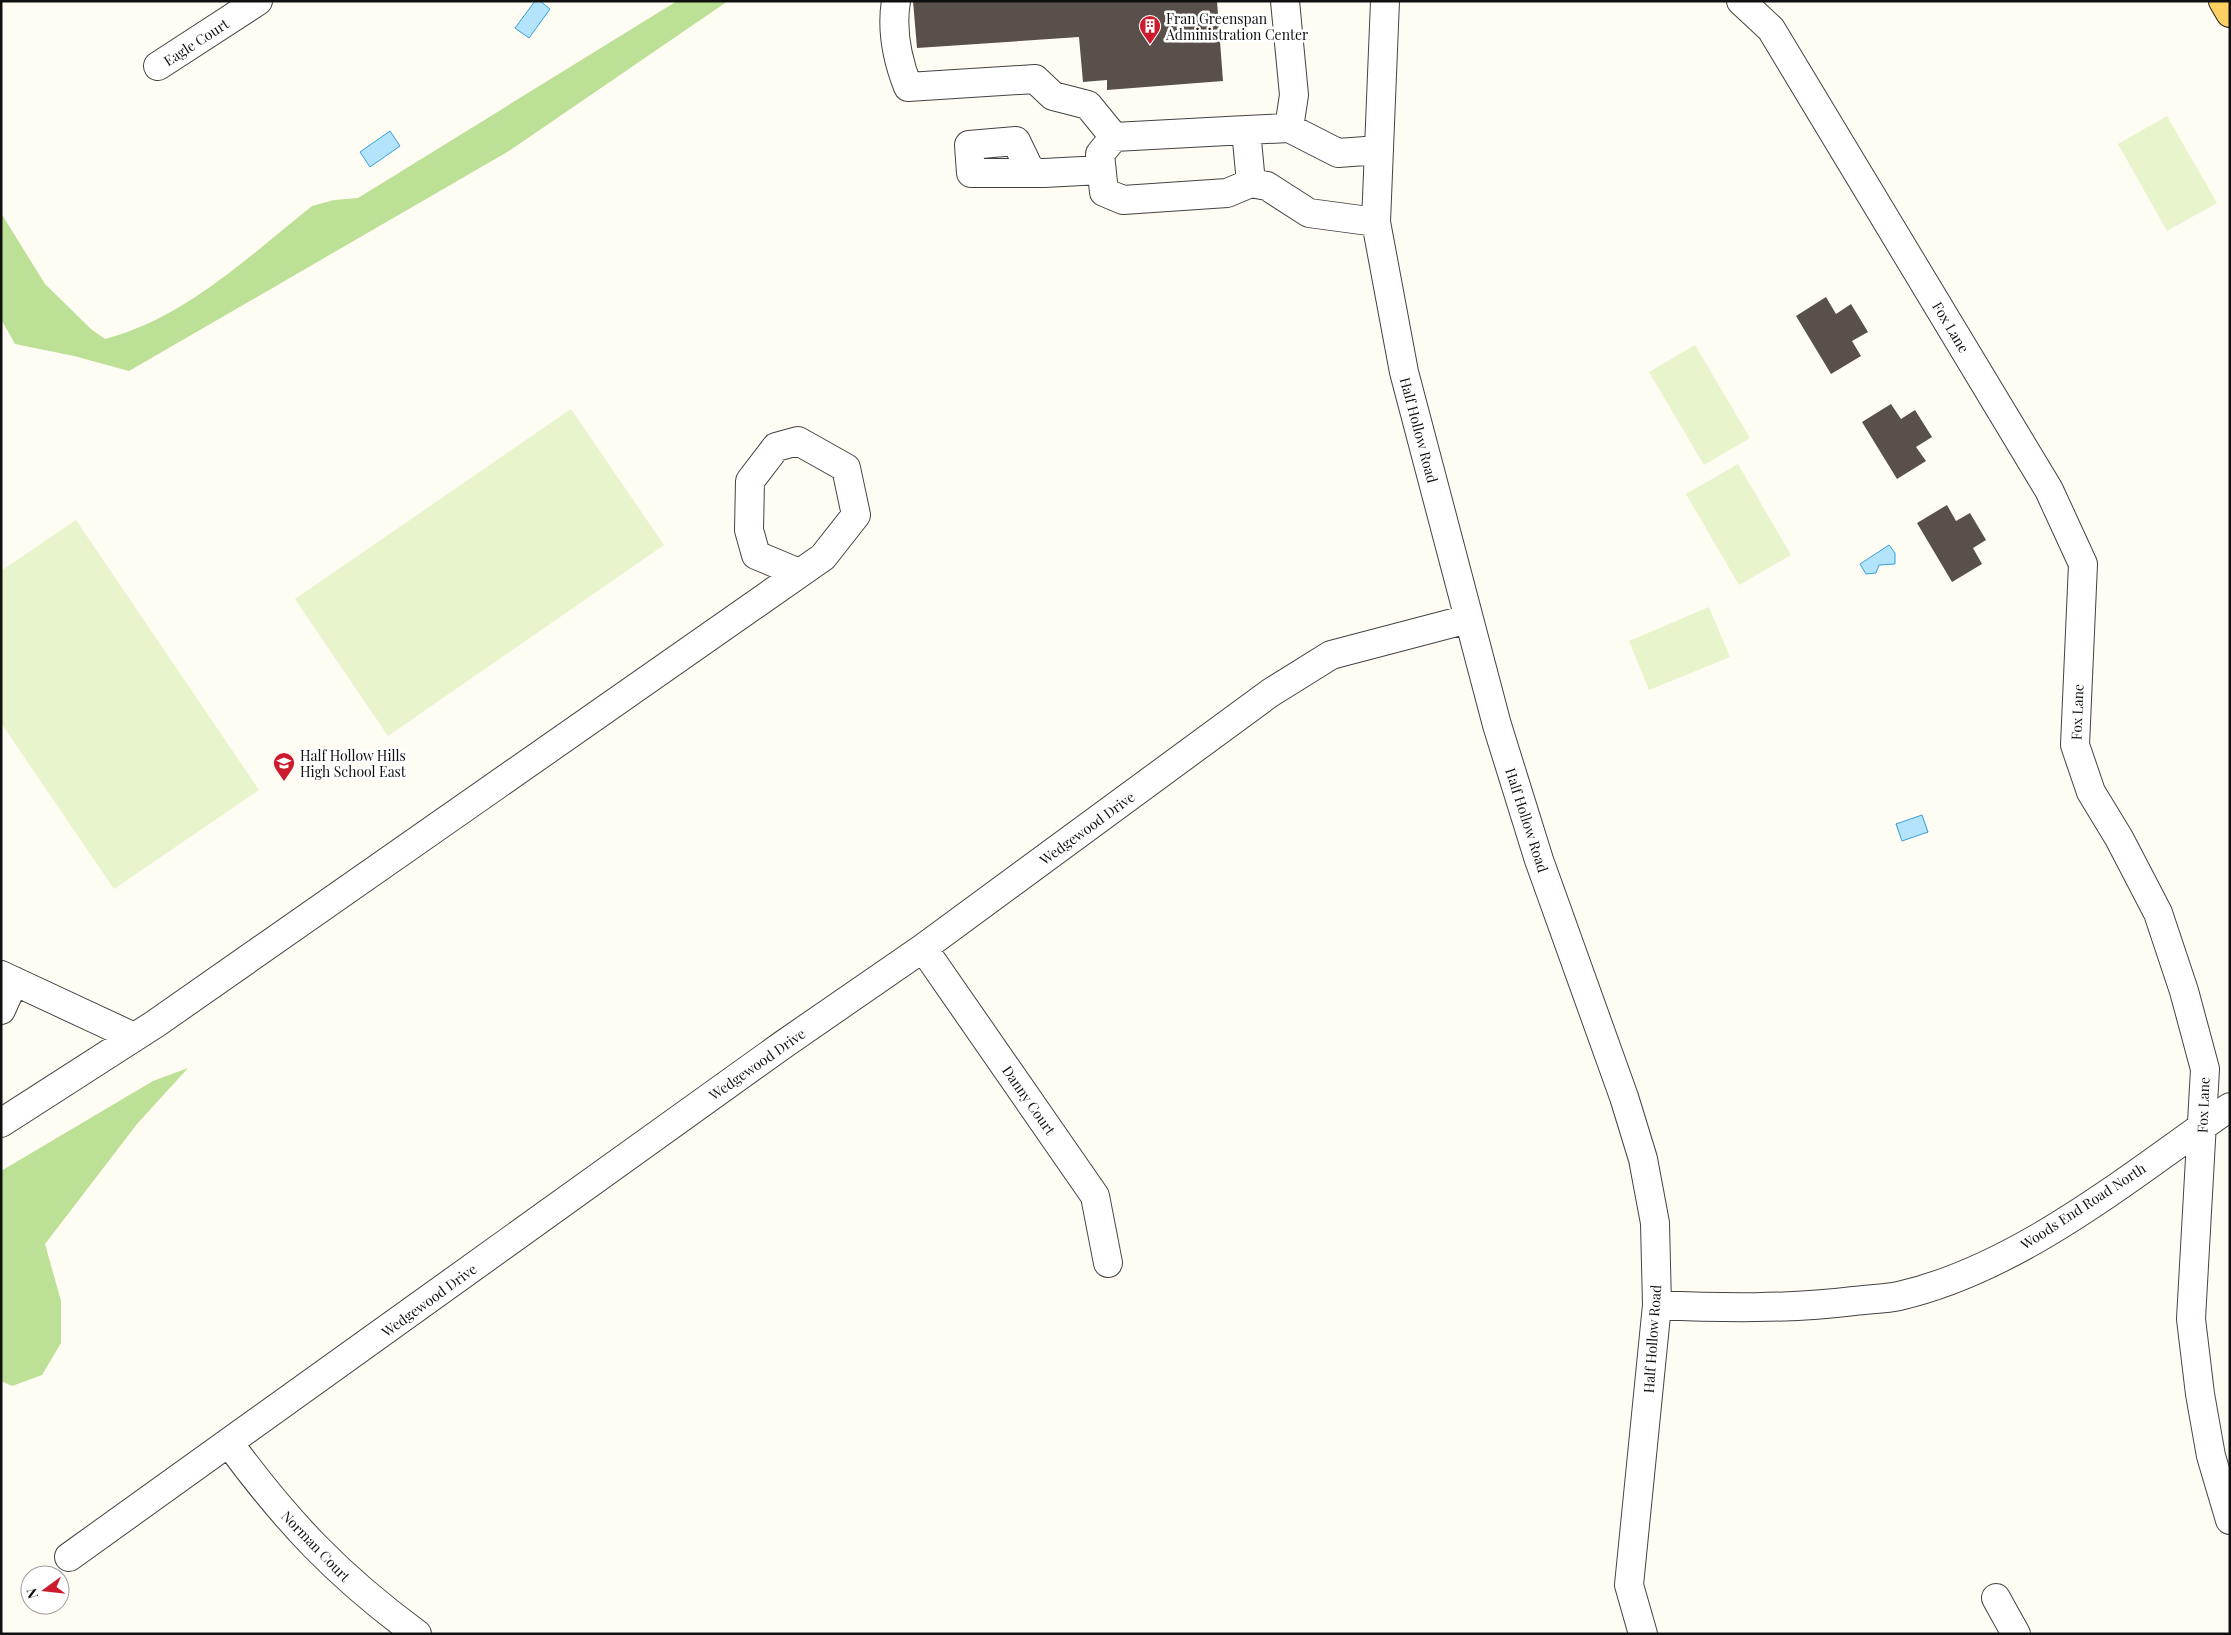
<svg xmlns="http://www.w3.org/2000/svg" width="2231" height="1635" viewBox="0 0 2231 1635" font-family="'Playfair Display',serif">
  <style>
    .forest { fill: #bce096 }
    .pitch { fill: #e8f4cb }
    .water { fill: #b3e4fb; stroke: #34a0d9 }
    .building { fill: #5a504b }
    .lines { fill: none; stroke-linecap: round; stroke-linejoin: round }
    .minor-casing { stroke: #434343; stroke-width: 30 }
    .major-casing { stroke: #212121; stroke-width: 30 }
    .minor { stroke: #fff; stroke-width: 28 }
    .major { stroke: #ffd163; stroke-width: 28 }
    .labels { text-anchor: middle; dominant-baseline: central; stroke-width: 5; stroke-linejoin: round; paint-order: stroke }
    .poi-label { font-size: 14px; fill: #101010; stroke: #fff; text-anchor: start }
    .street-label { font-size: 14px; fill: #101010; stroke: #fff }
  </style>
  <rect width="100%" height="100%" fill="#fffcf3"/>
  <!-- forest -->
  <path class="forest" d="M677,1H728L509,151L129,371L74,356L15,344L1,319V213L45,284L91,329L105,339C185,318 248,257 312,206L334,200L358,198Z
    M188,1068L137,1124L45,1244L61,1301V1343L42,1375L12,1386L1,1381V1171L153,1081Z"/>
  <!-- pitch -->
  <path class="pitch" d="M2167,116L2217,203L2167,231L2118,144Z
    M1695,345L1750,438L1704,465L1649,372Z
    M571,409L664,545L388,736L295,599Z
    M1738,464L1791,555L1739,585L1686,494Z
    M76,520L259,790L114,889L1,723V571Z
    M1709,607L1730,657L1649,690L1629,641Z"/>
  <!-- water -->
  <path class="water" d="M535,1H540L550,9L529,38L515,28Z
    M390,131L400,146L370,167L360,152Z
    M1889,545L1895,553V564L1879,565L1876,573L1866,574L1860,564Z
    M1922,815L1928,832L1902,841L1896,824Z"/>
  <!-- building -->
  <path class="building" d="M913,1H1217L1223,81L1107,90V80L1083,82L1079,37L917,48Z
    M1826,297L1836,314L1851,304L1868,332L1852,341L1861,356L1831,374L1796,316Z
    M1891,404L1901,419L1915,410L1932,437L1916,447L1926,461L1897,479L1862,422Z
    M1947,505L1956,521L1970,513L1986,540L1973,548L1982,564L1952,582L1917,523Z"/>
  <g class="lines">
    <!-- minor casing -->
    <g class="minor-casing">
      <path id="minor" d="M896,1C891,31 897,59 908,87L1035,79L1053,96L1088,105L1114,137
        M1285,1L1294,95L1289,128
        M1385,1L1376,222L1404,372L1497,725L1539,860L1624,1097L1643,1159L1655,1223L1657,1305L1629,1585L1643,1634
        M1741,1L1771,29L2049,490L2083,564L2075,745L2091,792L2119,838L2158,913L2184,991L2205,1069L2191,1319L2200,1394L2211,1456L2230,1520
        M158,66L258,1
        M1246,130L1114,137L1100,154L1104,192L1123,200L1227,193L1251,183
        M1035,173L1028,166L1016,141L969,145L971,173H1044L1101,170
        M1376,222L1309,213L1267,186L1251,183L1246,130L1289,128L1338,153L1379,150
        M923,948L1095,1196L1108,1263
        M1,975L134,1037
        M1,1010L14,981
        M1,1123L155,1024L823,557L856,515L846,468L798,441L776,447L750,481L749,530L756,555L799,573
        M1657,1305C1723,1308 1788,1309 1854,1301C1869,1299 1885,1299 1899,1296C2020,1268 2129,1177 2230,1107
        M229,1443C287,1522 338,1576 417,1634
        M69,1557L784,1044L923,948L1270,693L1331,655L1468,619
        M1996,1598L2016,1634"/>
    </g>
    <!-- major casing -->
    <g class="major-casing">
      <path id="major" d="M2223,1L2230,13"/>
    </g>
    <!-- minor -->
    <use href="#minor" class="minor"/>
    <!-- major -->
    <use href="#major" class="major"/>
  </g>
  <!-- icons -->
  <defs>
    <g id="building-pin" transform="scale(1.125)"><path d="M0 17L-7.5 6A9.5 9.5 0 1 1 7.5 6Z" fill="#cd1b2d" stroke="#fff"/><path d="M-4-6H4V6H1V3H-1V6H-4ZM-2.5-4.3h1.7v1.8h-1.7ZM.8-4.3h1.7v1.8H.8ZM-2.5-1h1.7V.8h-1.7ZM.8-1h1.7V.8H.8Z" fill="#fff"/></g>
    <g id="school-pin" transform="scale(1.125)"><path d="M0 17L-7.5 6A9.5 9.5 0 1 1 7.5 6Z" fill="#cd1b2d" stroke="#fff"/><path d="M0-5L7-2L0 1L-7-2ZM-4 1L0 2.5L4 1V4Q0 6-4 4Z" fill="#fff"/></g>
  </defs>
  <g fill-rule="evenodd">
    <use href="#building-pin" x="1150" y="26"/>
    <use href="#school-pin" x="284" y="763"/>
  </g>
  <g class="labels">
    <!-- poi labels -->
    <g class="poi-label">
      <text x="1166" y="18">Fran Greenspan<tspan x="1166" dy="16">Administration Center</tspan></text>
      <text x="300" y="755">Half Hollow Hills<tspan x="300" dy="16">High School East</tspan></text>
    </g>
    <!-- street labels -->
    <g class="street-label">
      <text transform="translate(196 42) rotate(-33)">Eagle Court</text>
      <text transform="translate(1951 327) rotate(59)">Fox Lane</text>
      <text transform="translate(1419 430) rotate(75)">Half Hollow Road</text>
      <text transform="translate(2077 712) rotate(-88)">Fox Lane</text>
      <text transform="translate(1527 820) rotate(72)">Half Hollow Road</text>
      <text transform="translate(1087 828) rotate(-36)">Wedgewood Drive</text>
      <text transform="translate(757 1064) rotate(-35)">Wedgewood Drive</text>
      <text transform="translate(1029 1100) rotate(55)">Danny Court</text>
      <text transform="translate(2203 1105) rotate(-88)">Fox Lane</text>
      <text transform="translate(2083 1206) rotate(-33)">Woods End Road North</text>
      <text transform="translate(429 1300) rotate(-36)">Wedgewood Drive</text>
      <text transform="translate(1652 1339) rotate(-86)">Half Hollow Road</text>
      <text transform="translate(316 1546) rotate(46)">Norman Court</text>
    </g>
  </g>
  <!-- border -->
  <rect width="2231" height="1635" fill="none" stroke="#101010" stroke-width="5"/>
  <!-- north arrow -->
  <g transform="translate(45 1590) rotate(255)"><circle r="24" fill="#ffffff" stroke="#9f9f9f"/>
  <path d="M0-4L9 19L0 12L-9 19Z" fill="#cd1b2d"/>
  <text y="-8" font-size="14" font-weight="bold" text-anchor="middle" fill="#101010">N</text>
  </g>
</svg>
